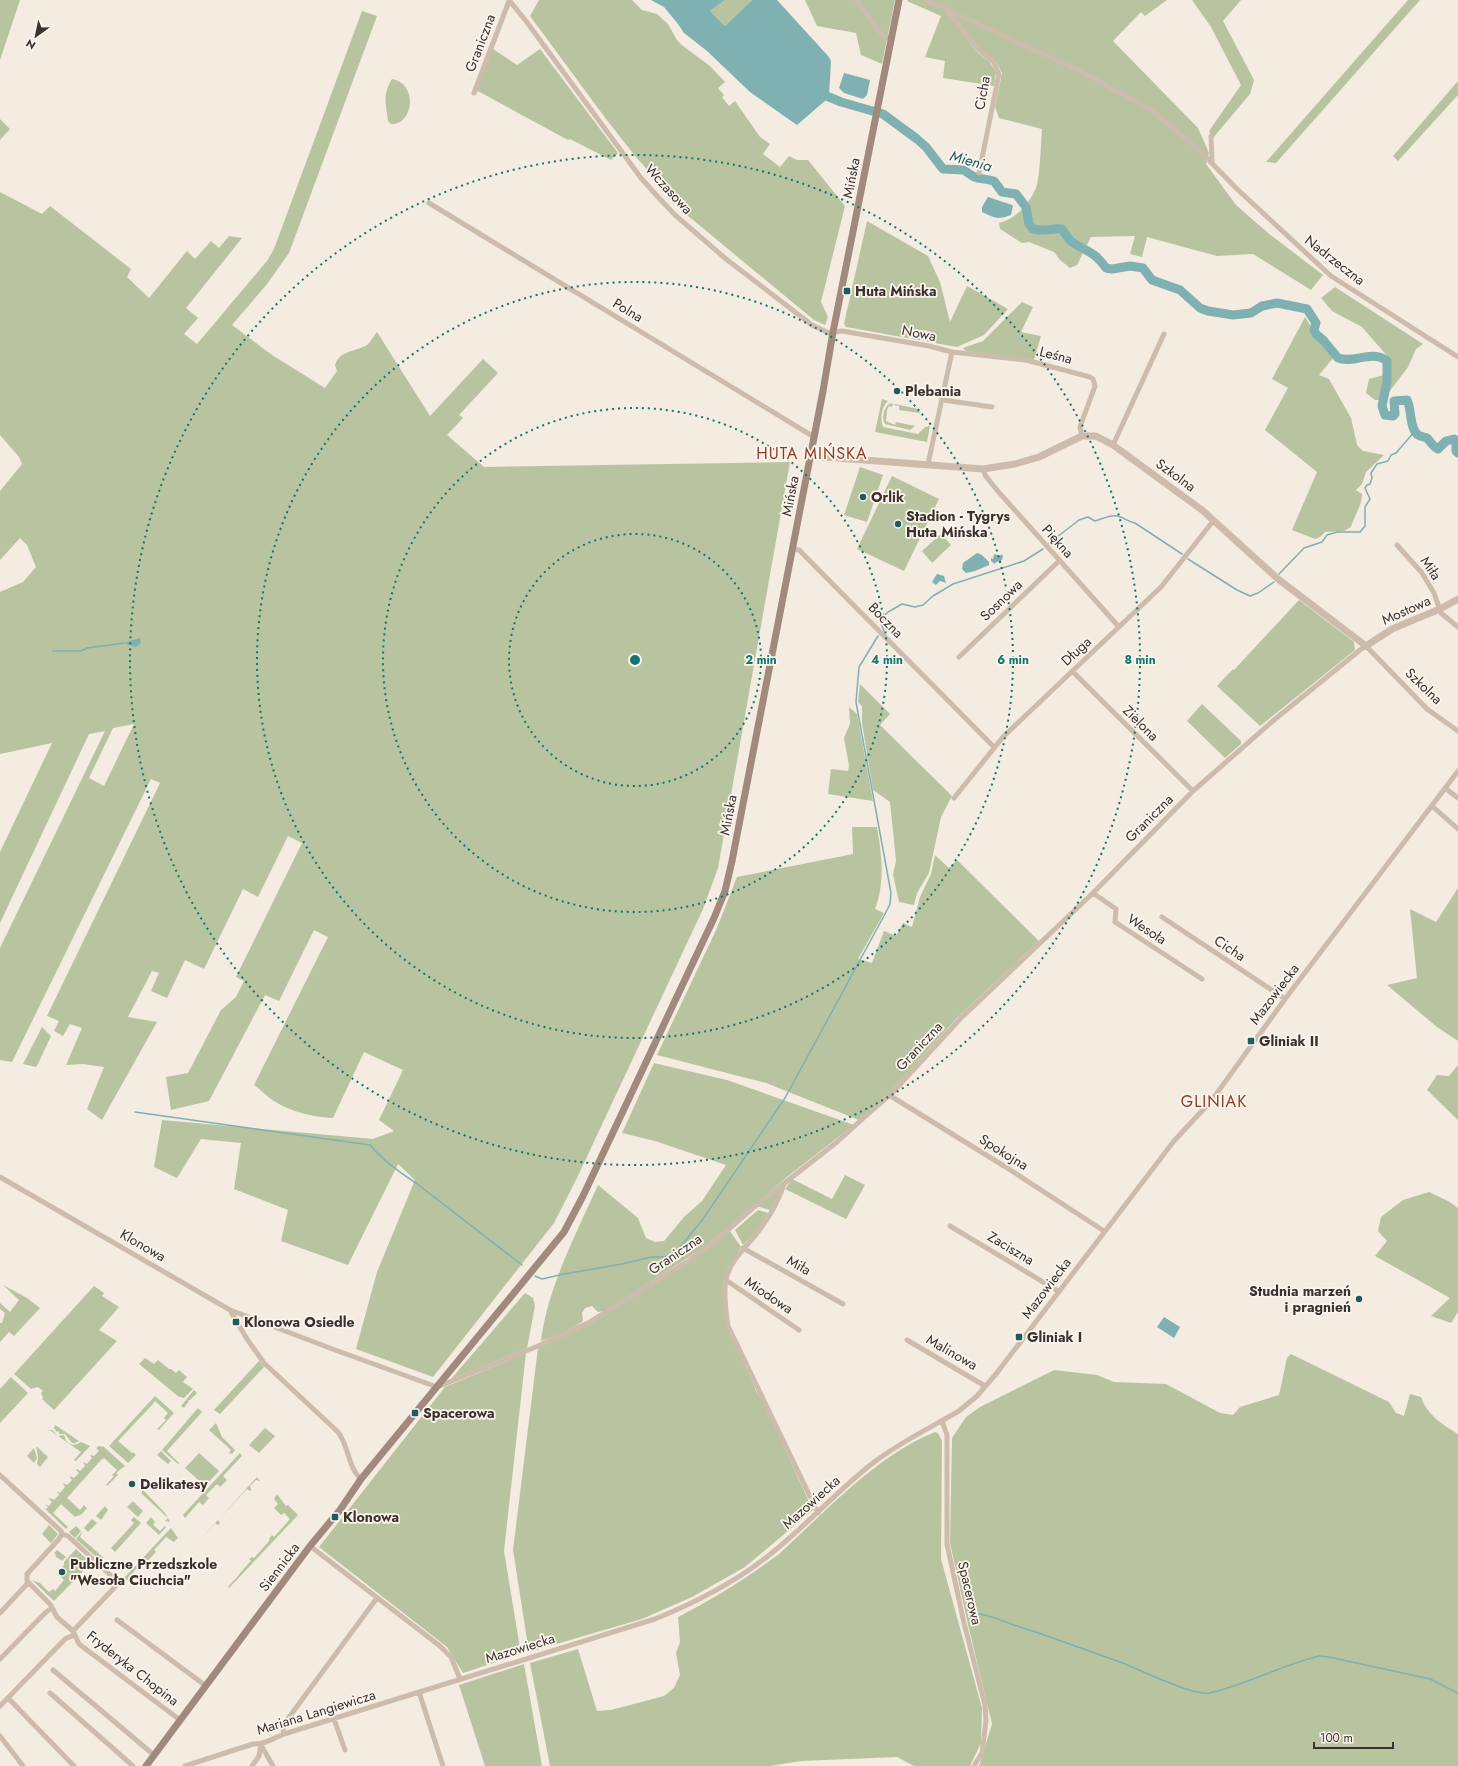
<svg xmlns="http://www.w3.org/2000/svg" width="1458" height="1766" viewBox="0 0 1458 1766" font-family="Jost,sans-serif">
  <style>
    .green { fill: #b8c4a0; fill-rule: evenodd }
    .water { fill: #7fb0b2 }
    .lines { fill: none; stroke-linecap: round; stroke-linejoin: round }
    .stream { stroke: #7fb0b2; stroke-width: 1.5 }
    .river { stroke: #7fb0b2; stroke-width: 9 }
    .minor { stroke: #cdbbac; stroke-width: 5 }
    .tertiary { stroke: #cdbbac; stroke-width: 7 }
    .secondary { stroke: #a18a7d; stroke-width: 7 }
    .ring { fill: none; stroke: #0f766e; stroke-width: 2; stroke-dasharray: 2 4 }
    .poi-dot { fill: #1f5a5e; stroke: #fbf5ee; stroke-width: 1.5 }
    .labels { text-anchor: middle; dominant-baseline: central; stroke-width: 3.5; stroke-linejoin: round; paint-order: stroke }
    .street-label { font-size: 14px; fill: #3b302b; stroke: #fbf5ee }
    .poi-label { font-size: 14px; font-weight: bold; fill: #3b302b; stroke: #fbf5ee; text-anchor: start }
    .water-label { font-size: 15px; font-style: italic; fill: #1f5a5e; stroke: #fbf5ee }
    .quarter-label { font-size: 16px; letter-spacing: 1px; fill: #8c3b22; stroke: #fbf5ee }
    .centre { fill: #0f766e; stroke: #fbf5ee; stroke-width: 2 }
    .ring-label { font-size: 12px; text-anchor: middle; font-weight: bold; fill: #0f766e; stroke: #fbf5ee; stroke-width: 3.5; stroke-linejoin: round; paint-order: stroke }
  </style>
  <rect width="100%" height="100%" fill="#f4ebe1"/>
  <!-- green -->
  <path class="green" d="M0,0H20L0,60Z
    M539,0H632L642,10L657,14L668,24L677,40L683,46L710,66L725,82L718,88L724,95L722,97L729,106L735,101L760,137L770,144L763,154L780,167L789,156L797,160H808L845,206L821,302L828,317L825,325L814,320L687,215L636,157L606,119L530,16Z
    M725,0H752L725,26L710,11Z
    M805,0H895L882,64L861,55L856,33L817,26Z
    M908,0H926L946,11L976,51L990,62L996,73L994,86L943,78L945,61L925,57L941,16L907,1Z
    M931,0H1167L1145,16L1141,12L1113,41L1198,128L1209,153L1206,164L1236,205L1268,233L1323,275L1311,290L1253,254L1217,256L1147,237L1142,257L1130,254L1135,236L1091,237L1077,265L1070,268L1060,260L1054,252L1029,242L1022,243L1000,229L999,223C1017,218 1029,204 1036,188C1040,177 1041,142 1042,129L999,118L995,107L1002,73L997,63L978,47L950,11Z
    M1192,0H1241L1223,21L1254,80L1250,94L1213,138L1209,131L1241,85L1211,27Z
    M1408,0H1420L1276,163L1266,162Z
    M362,11L377,16L289,253L267,284L232,325L272,355L325,388L337,371L335,365C340,350 355,352 367,345C371,342 374,335 377,332L430,416L483,359L498,373L459,415L463,418L447,435L484,467L790,462L718,868L703,909L576,1180L554,1223L433,1377L356,1349L377,1272L415,1180L398,1164L348,1265L281,1241L288,1210L234,1189L241,1143L201,1139L177,1178L154,1167L162,1120L373,1139L394,1131L379,1120L403,1070L364,1052L333,1118C310,1117 283,1110 266,1095C261,1091 259,1088 254,1085L328,937L314,930L279,1001L265,995L209,1101L171,1110L166,1077L188,1073L221,1010L236,997L244,981L236,977L302,843L288,836L258,897L243,889L204,969L185,960L167,998L151,991L159,973L152,971L128,1017L157,1022L102,1120L87,1109L104,1067L83,1064L66,1065L82,1028L70,1024L63,1036L54,1031L59,1021L47,1016L160,783L151,779L12,1062L0,1060V948L105,731L89,734L0,923V852L52,743L0,754V592L23,582L36,567L27,545L20,538L0,560V491L22,464L19,457L0,435V192L42,214L50,206L131,269L127,277L149,298L187,251L195,259L211,241L219,248L229,236L242,238L186,308L198,318L184,334L197,344L267,261L274,249ZM134,724L104,786L89,778L113,728Z
    M493,49L517,65L540,49L618,153L611,160L570,139L568,140L476,90Z
    M392,79C418,83 414,125 391,124L388,121C386,104 382,95 392,79Z
    M1458,81V95L1398,161L1393,156Z
    M0,119L10,129L0,140Z
    M867,221L928,256L940,282L950,322L967,286L1008,309L984,335L957,347L846,327L844,324Z
    M1335,287L1423,344L1416,349L1408,367L1383,400H1375L1366,393L1369,379L1388,374L1389,358L1362,327L1332,311L1321,298Z
    M1022,302L1033,307L1021,332L1041,336L1034,360L966,351L963,348L983,341Z
    M1305,317L1313,330L1314,334L1334,357L1319,375L1329,379L1351,418L1357,445L1363,451L1384,455L1366,472L1362,484L1356,490L1362,494C1362,507 1354,515 1351,527L1344,531L1325,532L1320,537L1315,539L1292,530L1317,472L1265,430L1288,388L1272,379Z
    M882,399L888,401C881,407 880,419 883,427L918,434L925,427L930,426L927,442L875,432Z
    M891,403L893,404L892,407L889,406L887,410L886,421L895,425L896,422L915,426L910,430L885,424C881,418 884,406 891,403Z
    M895,404L918,409L920,413L899,410V406L894,405Z
    M860,467L883,475L867,522L844,515Z
    M892,476L939,499L904,571L857,549Z
    M941,534L951,545L932,563L922,551Z
    M1299,600L1354,642L1355,650L1260,726L1217,686L1233,669L1234,670Z
    M860,684L890,714L880,725L952,796L941,817L929,873L917,893L914,905L899,902L893,874L896,861L890,802L873,790L862,723V706L858,702Z
    M1202,704L1241,741V744L1225,758L1187,721Z
    M849,707L857,714L873,801L828,794L831,769L848,771L849,766L844,738L850,724Z
    M852,827H877C882,855 885,883 875,909L884,913L858,959L872,963L884,931L896,936L903,923L912,927L920,897L931,874L935,855L949,868L957,860L1039,941L957,1018L889,1093L859,1120L766,1083L657,1055L717,928L737,877L853,854Z
    M1458,888V1041L1437,1027L1387,985L1417,978L1410,909L1436,922Z
    M42,1027L51,1036L37,1066L36,1067L23,1064Z
    M654,1063L727,1080L854,1125L787,1177L730,1226L700,1250L605,1311L598,1312L592,1306L585,1308L582,1313L583,1320L582,1322L559,1335L541,1341C547,1289 576,1234 598,1185L638,1218L646,1238L655,1242L664,1241L684,1217L702,1201L726,1165L655,1141L622,1133Z
    M1458,1065V1120L1427,1090L1437,1075L1449,1076Z
    M845,1175L865,1185L846,1219L785,1189L792,1179L832,1199Z
    M779,1190L780,1191L770,1210L756,1206Z
    M1429,1192L1448,1201L1458,1208V1312L1451,1323L1431,1316L1450,1298L1375,1256L1387,1241L1378,1231L1381,1217L1403,1200Z
    M758,1210L768,1213L756,1232L743,1245L735,1230Z
    M730,1231L741,1247L726,1272L724,1311L756,1391L763,1402L813,1510L745,1567L692,1597L642,1619L529,1652L513,1550L538,1348L607,1314Z
    M3,1285L27,1298L40,1308L14,1336L9,1332L0,1342V1323H2L5,1313L0,1309V1303L10,1312L19,1300Z
    M94,1286L104,1293L102,1296L119,1307L99,1330L117,1341L54,1410L42,1399L43,1398L41,1393L43,1391L38,1387L31,1389L14,1374Z
    M525,1293L533,1298L535,1306L527,1348L451,1379Z
    M526,1353L504,1551L521,1654L463,1673L447,1647L319,1547L445,1387Z
    M1291,1354L1389,1402L1396,1413L1404,1416L1410,1394L1421,1397C1427,1415 1443,1425 1458,1434V1766H979L992,1724L969,1629L950,1543L952,1438L966,1417L980,1407L1054,1370L1097,1375L1114,1382L1166,1384L1220,1413L1233,1415L1240,1407L1279,1395L1287,1358Z
    M145,1358L154,1364L158,1360L169,1369H171L176,1373L179,1370L187,1377L183,1382L193,1389L184,1398L179,1397L139,1364Z
    M259,1361L264,1367L220,1414L214,1410Z
    M11,1377L28,1393L0,1423V1389Z
    M194,1390L197,1393L190,1400H188L189,1401L184,1408L181,1406Z
    M155,1396L174,1413L159,1430L157,1429L166,1420L164,1418L168,1413L155,1401L152,1405L118,1441L132,1453L133,1452L136,1455L128,1463L109,1446Z
    M198,1408L202,1412L167,1451L179,1463L178,1464L162,1450Z
    M216,1423L222,1437L235,1450L232,1454L229,1453L231,1450L209,1430Z
    M55,1425L79,1441L75,1443H72L65,1434H59V1431L57,1432L54,1428Z
    M265,1428L275,1436L259,1453L249,1445Z
    M52,1430L58,1436L64,1435C67,1445 73,1447 81,1442L90,1446L76,1461L74,1460L81,1452L51,1431H48Z
    M935,1432L938,1433L942,1441L941,1559L982,1708L981,1743L970,1766H914L897,1757L801,1761L770,1766H550L530,1663L578,1649L597,1711L611,1710L664,1696L674,1688L680,1675L676,1653L680,1642L678,1617C713,1599 747,1578 779,1554C825,1512 877,1455 935,1432Z
    M36,1446L48,1457L40,1467L37,1464L38,1457Z
    M99,1446L104,1447L125,1466L116,1473L118,1475L107,1486L106,1485L114,1476L112,1475L117,1470L104,1458L101,1460L67,1498L80,1510L84,1505L87,1508L82,1514L75,1517L61,1504L53,1513L68,1527L66,1529L43,1507L46,1509L48,1507L45,1504L49,1506L52,1502L49,1499L50,1498L54,1500L59,1495L57,1491L60,1493L65,1487L63,1483L67,1485L72,1480L70,1477V1476L74,1478L79,1473L76,1470L77,1469L80,1471L85,1466L83,1462L87,1464L92,1458L90,1455L94,1456L99,1451L96,1448Z
    M34,1448L37,1458L34,1463L27,1456Z
    M161,1451L171,1461L168,1464L157,1455Z
    M199,1453L219,1471L205,1486L185,1468Z
    M240,1453L242,1456L223,1476L227,1480L220,1487L217,1484L206,1495L209,1498L203,1505L199,1502L185,1518L183,1515Z
    M257,1477L260,1481L256,1480L250,1486L251,1490L250,1491L247,1489L218,1520L220,1523L218,1525L215,1523L199,1541Z
    M143,1490L165,1513L170,1522L165,1521L168,1518L141,1493Z
    M277,1494L286,1506L288,1505L298,1515L229,1588L228,1587C236,1579 242,1570 251,1561L249,1559L252,1557L254,1558L270,1540L269,1539L272,1535L274,1537L290,1519L284,1513L281,1515L274,1508L278,1504L274,1499Z
    M133,1501L143,1511L138,1517L127,1507Z
    M105,1506L108,1510L101,1520L96,1516Z
    M134,1517L141,1523L115,1552L111,1548L134,1523L131,1520Z
    M151,1517L155,1522L153,1525L160,1531L165,1526L166,1527L159,1535L146,1523Z
    M92,1519L97,1523L88,1532L84,1528Z
    M49,1525L58,1534L51,1543L42,1534Z
    M76,1526L81,1531L75,1538L69,1532Z
    M171,1528L178,1538L174,1542L166,1537L154,1550L156,1552L138,1571L136,1569L125,1582L122,1580Z
    M83,1531L80,1537L104,1558L101,1561L76,1539Z
    M76,1549L91,1563L54,1601L32,1580L40,1583L49,1592L53,1589L55,1591L64,1580L57,1573L64,1565V1562Z
    M57,1550L66,1557L62,1561L55,1556L56,1555L54,1553Z
    M524,1664L542,1766H485L459,1685Z"/>
  <!-- water -->
  <path class="water" d="M651,0H725L710,11L725,26L752,0H777L829,57L831,61L830,79L829,94L826,100L797,125L750,92L707,51L684,33L678,24L664,7Z
    M844,73L870,80L867,95L863,99L844,93L839,88Z
    M988,197L1012,205L1013,206L1011,215C997,220 995,218 982,212V207Z
    M977,553C982,554 985,558 989,562V565L975,571L966,573L962,569L963,563Z
    M994,554L1000,556L1002,554L1003,557L1001,561L996,562L995,564L991,561V558L993,559Z
    M937,574L944,576L946,583L940,581L936,585L932,582Z
    M140,638L141,643L136,647L124,643Z
    M1164,1317L1180,1327L1174,1338L1157,1327Z"/>
  <g class="lines">
    <!-- stream -->
    <path class="stream" d="M1048,544L1079,520L1088,517L1095,521C1102,519 1111,514 1118,516C1123,517 1128,522 1135,523L1182,554
      M1188,559L1237,590L1250,596L1258,593L1274,582
      M1279,574L1304,548L1322,542L1327,535L1337,532H1360L1365,526V507L1370,499L1365,488L1367,485L1370,484L1372,478L1371,473L1377,464L1388,461L1391,455L1396,453L1415,431
      M884,631L880,620L888,612L902,604L915,607L923,605L933,596L953,584L1024,561L1043,549
      M53,651H81L87,648L124,643
      M135,1112L370,1145C382,1160 399,1172 416,1183L522,1265
      M535,1276L542,1279L564,1274L622,1264L652,1257H665L677,1251L703,1219L785,1098L885,914L890,904L891,893L856,702L859,667L878,636
      M977,1613C990,1616 1002,1620 1014,1625C1050,1636 1085,1650 1120,1662C1138,1669 1193,1696 1209,1693C1247,1685 1281,1665 1319,1656L1329,1657L1430,1679L1458,1693"/>
    <!-- river -->
    <path class="river" d="M817,92L841,102L883,114L917,139L926,147L943,169L964,170C978,181 978,177 994,181L1002,192L1016,194L1026,207L1029,224L1033,229C1042,232 1052,228 1062,229C1065,233 1068,239 1072,242C1087,252 1094,251 1106,268L1112,269L1130,266L1143,268L1152,280L1180,290L1200,308L1208,311L1233,315L1251,313L1262,306L1277,303L1307,309L1316,323L1314,330L1316,334L1324,341L1338,358C1355,364 1371,349 1387,361V382L1382,406L1385,415L1393,416L1395,414L1394,401L1407,400C1412,409 1409,428 1418,435C1421,437 1424,437 1427,438C1431,442 1433,447 1438,449L1446,441L1454,439L1456,441V451L1458,453"/>
    <!-- minor -->
    <path class="minor" d="M509,0L526,21L641,178L658,197L675,215L726,259L812,325L829,333L842,331L929,346L952,352L928,464
      M856,0L882,35L891,39
      M926,0L1082,72L1148,108L1196,147L1237,189L1331,276L1458,357
      M949,13L977,48L993,61L999,74L979,173
      M474,93L509,1
      M1211,136L1212,162
      M429,203L814,437
      M952,352L1026,360L1090,377L1093,379L1095,386L1080,427L1082,436
      M943,400L992,407
      M1113,445L1164,334
      M983,469L985,475L996,489L1119,627
      M1397,545L1422,573L1434,593L1441,613L1458,627
      M793,549L799,550L994,747
      M959,657L1059,561
      M1072,671L1193,791
      M1445,788L1458,798
      M954,798L1003,737L1161,587L1214,520
      M1432,806L1458,829
      M1093,893L1116,909L1115,922L1202,979
      M1162,917L1285,999
      M889,1095L1004,1166L1104,1231
      M0,1177L230,1310L247,1339L264,1363L338,1432C349,1446 348,1468 361,1479
      M784,1184C778,1203 767,1221 754,1237C743,1250 729,1263 726,1280C723,1295 726,1312 728,1326L818,1513
      M950,1226L1058,1291
      M743,1248L843,1304
      M726,1280L799,1330
      M230,1310L335,1350L437,1387L538,1346L590,1322L687,1262L714,1242L754,1207L837,1142L868,1114L893,1092L961,1018L1093,893L1193,791L1274,720L1360,650L1366,646L1427,709L1458,731
      M907,1340L985,1386
      M942,1421L947,1435V1544L964,1623L985,1705L986,1721L982,1753L974,1766
      M0,1475L61,1531L62,1534L68,1536L118,1582L115,1587L73,1631
      M62,1534L59,1539L27,1574V1581L50,1604L57,1617L73,1631L79,1644L180,1720
      M310,1546L440,1646L451,1657L460,1679
      M0,1613L28,1583
      M117,1620L206,1686
      M0,1659L46,1612L52,1608
      M53,1670L154,1755
      M419,1692L443,1766
      M50,1693L133,1766
      M8,1698L74,1766
      M0,1706L65,1639L74,1635
      M334,1719L345,1750
      M284,1734L283,1729L284,1724L377,1598
      M0,1736L23,1766
      M261,1745L273,1766
      M185,1766L253,1744C264,1745 274,1738 284,1734L655,1619C697,1602 738,1581 773,1552C808,1524 838,1490 873,1463C900,1442 930,1428 959,1411L977,1396L996,1374L1174,1141L1212,1100L1285,999L1458,771
      M252,1766L259,1756L261,1745"/>
    <!-- tertiary -->
    <path class="tertiary" d="M811,456L983,469L1015,464L1039,457L1082,436H1096L1113,445L1202,510L1278,579L1366,646L1392,629L1440,609L1458,599"/>
    <!-- secondary -->
    <path class="secondary" d="M146,1766L310,1546L340,1510L361,1479L564,1232L583,1196L714,918L725,891L732,861L823,391L833,332L899,0"/>
  </g>
  <!-- distance rings -->
  <g class="ring">
    <circle cx="635" cy="660" r="126"/>
    <circle cx="635" cy="660" r="252"/>
    <circle cx="635" cy="660" r="378"/>
    <circle cx="635" cy="660" r="505"/>
  </g>
  <!-- markers -->
  <g class="poi-dot">
    <rect x="843" y="287" width="8" height="8" rx="2"/>
    <circle cx="897" cy="391" r="4"/>
    <circle cx="863" cy="497" r="4"/>
    <circle cx="898" cy="524" r="4"/>
    <rect x="1247" y="1037" width="8" height="8" rx="2"/>
    <circle cx="1359" cy="1299" r="4"/>
    <rect x="232" y="1318" width="8" height="8" rx="2"/>
    <rect x="1015" y="1333" width="8" height="8" rx="2"/>
    <rect x="411" y="1409" width="8" height="8" rx="2"/>
    <circle cx="132" cy="1484" r="4"/>
    <rect x="331" y="1513" width="8" height="8" rx="2"/>
    <circle cx="62" cy="1572" r="4"/>
  </g>
  <g class="labels">
    <!-- street labels -->
    <g class="street-label">
      <text transform="translate(480 43) rotate(-69)">Graniczna</text>
      <text transform="translate(982 93) rotate(-80)">Cicha</text>
      <text transform="translate(851 178) rotate(-79)">Mińska</text>
      <text transform="translate(669 189) rotate(47)">Wczasowa</text>
      <text transform="translate(1335 260) rotate(38)">Nadrzeczna</text>
      <text transform="translate(628 310) rotate(31)">Polna</text>
      <text transform="translate(919 333) rotate(11)">Nowa</text>
      <text transform="translate(1056 355) rotate(14)">Leśna</text>
      <text transform="translate(1176 475) rotate(36)">Szkolna</text>
      <text transform="translate(790 496) rotate(-79)">Mińska</text>
      <text transform="translate(1058 541) rotate(48)">Piękna</text>
      <text transform="translate(1431 568) rotate(56)">Miła</text>
      <text transform="translate(1001 600) rotate(-44)">Sosnowa</text>
      <text transform="translate(1406 610) rotate(-24)">Mostowa</text>
      <text transform="translate(886 620) rotate(46)">Boczna</text>
      <text transform="translate(1076 651) rotate(-43)">Długa</text>
      <text transform="translate(1424 686) rotate(44)">Szkolna</text>
      <text transform="translate(1141 723) rotate(45)">Zielona</text>
      <text transform="translate(728 815) rotate(-79)">Mińska</text>
      <text transform="translate(1149 818) rotate(-45)">Graniczna</text>
      <text transform="translate(1147 929) rotate(33)">Wesoła</text>
      <text transform="translate(1230 948) rotate(34)">Cicha</text>
      <text transform="translate(1274 994) rotate(-53)">Mazowiecka</text>
      <text transform="translate(919 1046) rotate(-47)">Graniczna</text>
      <text transform="translate(1004 1152) rotate(32)">Spokojna</text>
      <text transform="translate(143 1245) rotate(30)">Klonowa</text>
      <text transform="translate(1011 1248) rotate(31)">Zaciszna</text>
      <text transform="translate(675 1254) rotate(-34)">Graniczna</text>
      <text transform="translate(799 1265) rotate(29)">Miła</text>
      <text transform="translate(1046 1288) rotate(-53)">Mazowiecka</text>
      <text transform="translate(769 1295) rotate(34)">Miodowa</text>
      <text transform="translate(952 1352) rotate(30)">Malinowa</text>
      <text transform="translate(811 1502) rotate(-42)">Mazowiecka</text>
      <text transform="translate(279 1567) rotate(-53)">Siennicka</text>
      <text transform="translate(970 1593) rotate(77)">Spacerowa</text>
      <text transform="translate(520 1648) rotate(-17)">Mazowiecka</text>
      <text transform="translate(133 1668) rotate(38)">Fryderyka Chopina</text>
      <text transform="translate(316 1712) rotate(-17)">Mariana Langiewicza</text>
    </g>
    <!-- poi labels -->
    <g class="poi-label">
      <text x="855" y="291">Huta Mińska</text>
      <text x="905" y="391">Plebania</text>
      <text x="871" y="497">Orlik</text>
      <text x="906" y="516">Stadion - Tygrys<tspan x="906" dy="16">Huta Mińska</tspan></text>
      <text x="1259" y="1041">Gliniak II</text>
      <text x="1351" y="1291" text-anchor="end">Studnia marzeń<tspan x="1351" dy="16">i pragnień</tspan></text>
      <text x="244" y="1322">Klonowa Osiedle</text>
      <text x="1027" y="1337">Gliniak I</text>
      <text x="423" y="1413">Spacerowa</text>
      <text x="140" y="1484">Delikatesy</text>
      <text x="343" y="1517">Klonowa</text>
      <text x="70" y="1564">Publiczne Przedszkole<tspan x="70" dy="16">"Wesoła Ciuchcia"</tspan></text>
    </g>
    <!-- water labels -->
    <g class="water-label">
      <text transform="translate(971 161) rotate(16)">Mienia</text>
    </g>
    <!-- quarter labels -->
    <g class="quarter-label">
      <text x="812" y="453">HUTA MIŃSKA</text>
      <text x="1214" y="1101">GLINIAK</text>
    </g>
  </g>
  <circle cx="635" cy="660" r="6" class="centre"/>
  <g class="ring-label">
    <text x="761" y="664">2 min</text>
    <text x="887" y="664">4 min</text>
    <text x="1013" y="664">6 min</text>
    <text x="1140" y="664">8 min</text>
  </g>
  <!-- north arrow -->
  <g transform="translate(36 36) rotate(213)" stroke="#fbf5ee" stroke-width="3" paint-order="stroke">
  <path d="M0-3L7 15L0 10L-7 15Z" fill="#3b302b"/>
  <text y="-6" font-size="11" font-weight="bold" text-anchor="middle" fill="#3b302b">N</text>
  </g>
  <!-- scale -->
  <path d="M1314 1742v6h79v-6" fill="none" stroke="#3b302b" stroke-width="2"/>
  <text x="1320" y="1742" font-size="12" fill="#3b302b" stroke="#fbf5ee" stroke-width="3" paint-order="stroke">100 m</text>
</svg>
